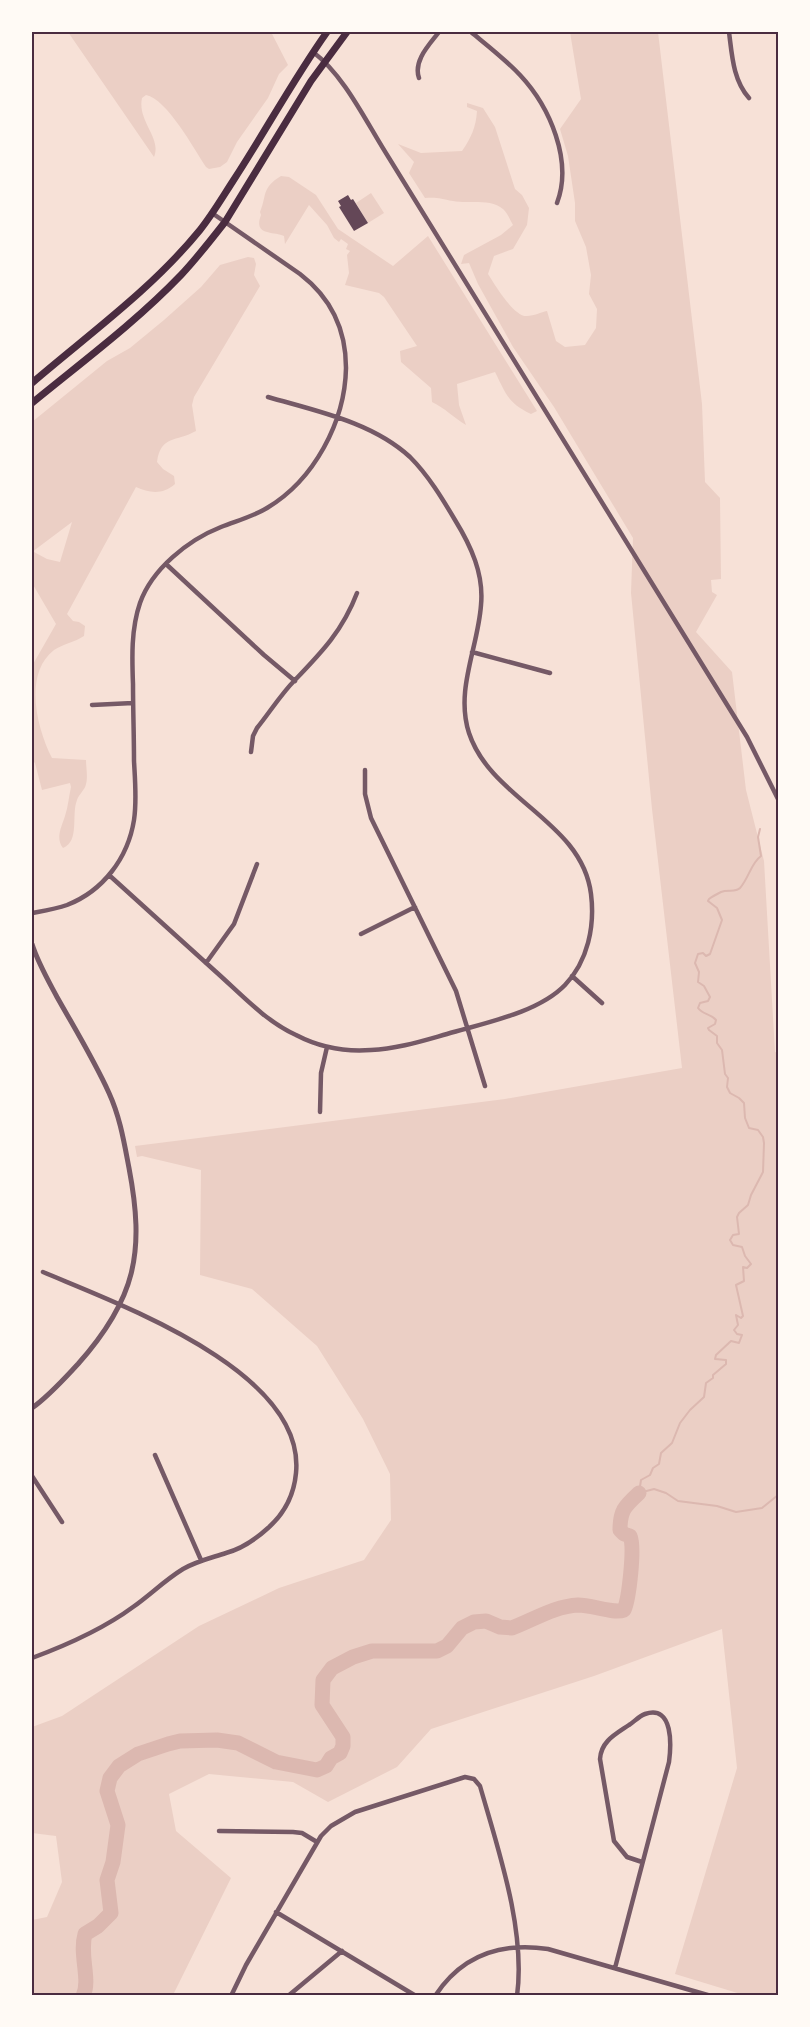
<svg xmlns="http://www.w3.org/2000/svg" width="810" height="2027" viewBox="0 0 810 2027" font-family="Roboto,sans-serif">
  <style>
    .green { fill: #ebcfc5 }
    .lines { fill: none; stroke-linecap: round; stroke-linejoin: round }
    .stream { stroke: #dcb8b0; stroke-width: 2 }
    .river { stroke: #dcb8b0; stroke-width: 15 }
    .building { fill: #644757 }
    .minor { stroke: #755966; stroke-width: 4.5 }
    .tertiary { stroke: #755966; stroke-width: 5 }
    .primary { stroke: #4a2c40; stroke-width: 7 }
    .neatline { fill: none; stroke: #4a2c40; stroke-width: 2 }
  </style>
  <rect width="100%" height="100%" fill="#f7e1d7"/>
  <!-- green -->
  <path class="green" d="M68,32H271L288,65L279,74L268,98L237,142L227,162L220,167L209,169L206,167C194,149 167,99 146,95L142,98C137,121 162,138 154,157Z
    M570,32H658L702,404L705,482L720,498L721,579L711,580L712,592L717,595L696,632L732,672L746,790L764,861L775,1052L778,1053V1995H744L675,1974L737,1768L722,1629L594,1676L431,1729L397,1767L328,1802L293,1782L209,1774L169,1794L176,1831L231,1878L173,1995H32V1920L47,1917L62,1882L56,1836L32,1833V1727L62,1716L199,1626L279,1588L364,1560L391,1520L390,1474L363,1419L317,1346L252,1289L200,1275L201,1170L142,1156L137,1157L135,1146L505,1099L682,1068L652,809L631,593L633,538L554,407L513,347L478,284L469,263L461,264L464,255L501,235L513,225C510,220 507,212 503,209C491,198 467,204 453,201C441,199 438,197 425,198L409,173L414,162L398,144L421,153L462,151C471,138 476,127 477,111L467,107V103L483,108L495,127L515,189L522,195L529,208L527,225L513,249L494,256L488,274C495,285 514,317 527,316C534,316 541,312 547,311L556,341L565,347L585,345L596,328L597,309L589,294L591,275L586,247L575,221V203L568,156L560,129L581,99Z
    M281,176L289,177L316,195L338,229L393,266L428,236L537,411L531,414C508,403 506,394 495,372L457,384L459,405L466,425C454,418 445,408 432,402L431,388L401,362L400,351L417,346L384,297L379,293L345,285L349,273L347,255L350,251L346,249L348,244L341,239L339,242L334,238L327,225L309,205L285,244L284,236C273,231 253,236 261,215L260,212C267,196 261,188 281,176Z
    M371,193L384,213L368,223L356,203Z
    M248,257L254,258L256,264L254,275L260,286L194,397L192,405L196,431C176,442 161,435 157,462L163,469L174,476L175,484C163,495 149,493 136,487L67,614L73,621L79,622L85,626L84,636C75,642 63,644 54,650C23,674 37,729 52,758L86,760C86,767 88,777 86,784C85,790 79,794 77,800C71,815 80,841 63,848C55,838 62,826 65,816C68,807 69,796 71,787L70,783L42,790L35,763L32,760V666L56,624L32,583V554L34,552L47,559L60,562L72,522L32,552V422L107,361L130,348L164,320L201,287L220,265Z"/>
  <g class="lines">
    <!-- stream -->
    <path class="stream" d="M639,1493L641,1480L650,1475L653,1468L659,1464L661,1453L672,1443L680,1423L690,1410L704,1397L706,1383L713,1378V1375L726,1364V1360L715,1359L716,1355L731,1341L739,1343L742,1335L737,1334L734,1330L738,1325L736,1315L741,1318L743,1316L736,1285L744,1281L743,1267L747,1268L751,1264L745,1256L742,1247L733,1245L730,1240L733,1235L739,1234L737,1217L739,1213L748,1205L751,1195L763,1172L764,1143L763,1137L758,1130L749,1128L745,1118L744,1103L739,1098L730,1093L727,1087L728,1078L725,1074L722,1050L717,1043V1036L709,1030L708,1028L715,1024L716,1020C710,1013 703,1015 698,1008L700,1003L708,1001L710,997L704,986L698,982L699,972L695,963L698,954L703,953L706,956L710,954L722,920L717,908L708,901L709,899C713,896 717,894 721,892C728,889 735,893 740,888C749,878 751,863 761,856L758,837L760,829
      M639,1493L654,1489L666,1493L678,1501L717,1506L736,1512L762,1508L778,1495"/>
    <!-- river -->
    <path class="river" d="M83,1996C91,1980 79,1955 85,1934L98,1926L111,1913L107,1880L113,1862L118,1825L107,1791L110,1778L119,1766L138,1754L168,1744L180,1741L217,1740L238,1743L276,1762L317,1770L326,1766L331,1758L340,1753L343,1746V1737L322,1705L323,1680L332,1668L353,1657L372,1651H437L447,1646L462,1628L474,1622L486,1621L500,1627L512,1628C533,1620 555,1606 578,1605C592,1605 614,1614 624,1610C629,1599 635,1547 630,1536L624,1534L620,1530C620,1510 625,1506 639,1493"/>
  </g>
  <!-- building -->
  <path class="building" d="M348,195L351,200L353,199L368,223L354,231L339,207L341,206L338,201Z"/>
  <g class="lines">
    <!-- minor -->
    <path class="minor" d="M471,32C488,46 505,59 520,75C550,107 573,161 557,203
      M729,32C732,55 733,80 749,98
      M313,52C345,76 367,124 389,158L747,737L778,799
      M419,78C413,61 429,45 439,32
      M166,564L264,655L295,681
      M472,652L550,673
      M92,705L133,703
      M251,752L253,736L257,728C270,712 281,694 295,680C322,652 343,630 357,593
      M365,770V794L371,818L456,991L485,1086
      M109,875C144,907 180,939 215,971C240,993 265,1021 296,1035C319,1047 345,1052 371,1050C397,1049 422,1041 447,1034C484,1023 538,1013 565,985C588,961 595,926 591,894C582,821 491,800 469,733C455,690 478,648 481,605C484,574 471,546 455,520C442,498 428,475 410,457C372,422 316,411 268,397
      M32,913C43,911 56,909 67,905C103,891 128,858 134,820C137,801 135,780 134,761C134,735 133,710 133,684C132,658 131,629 140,603C152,569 188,540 221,527C236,521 252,517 267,508C314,480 345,422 346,368C346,329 330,297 300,274L212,213
      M361,934L415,907
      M206,963L234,924L257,864
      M572,976L602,1003
      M320,1112L321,1073L327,1047
      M155,1455L201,1560
      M32,1476L62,1522
      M32,1658C67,1645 102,1630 133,1607C150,1595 165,1580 183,1569C197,1561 211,1558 226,1553C241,1549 256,1539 268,1528C285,1513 294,1495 296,1473C306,1371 118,1304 43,1272
      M219,1831L293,1832L302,1833L317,1842
      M276,1912L416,1996
      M615,1968L669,1762C671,1747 674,1704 645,1714C639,1716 634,1722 629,1725C616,1734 601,1741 600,1759L614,1841L627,1857L642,1862
      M231,1996L246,1965L321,1836L331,1826L355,1812L465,1777L474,1779L480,1786C498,1849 526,1930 517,1996
      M288,1996L342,1951
      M435,1996C462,1955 501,1942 548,1949L711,1996"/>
    <!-- tertiary -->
    <path class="tertiary" d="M32,944C38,963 48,980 57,997C75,1029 94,1060 109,1093C120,1117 124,1142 129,1168C145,1252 136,1299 78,1364C63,1380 49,1396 32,1408"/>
    <!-- primary -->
    <path class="primary" d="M32,383C89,334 152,289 200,230C212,215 222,198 233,181C265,132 293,80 327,32
      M32,403C82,362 136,322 181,275C197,258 211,240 225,222L311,81L347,32"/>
  </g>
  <!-- border -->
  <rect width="810" height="2027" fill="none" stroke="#fffaf5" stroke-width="66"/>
  <rect x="33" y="33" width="744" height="1961" class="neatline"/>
</svg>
